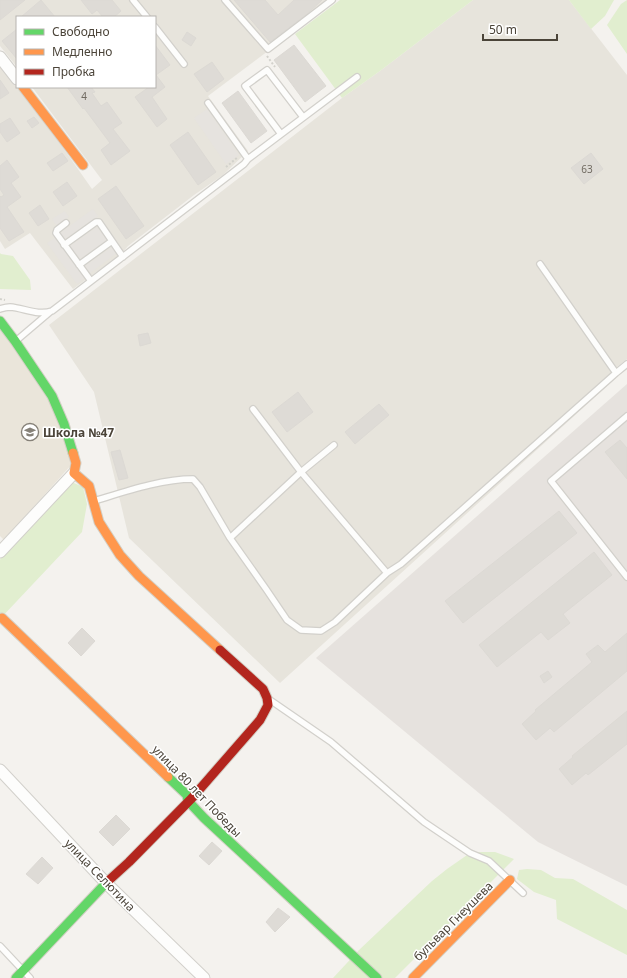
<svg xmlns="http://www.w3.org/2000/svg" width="627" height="978" viewBox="0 0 627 978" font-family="'Noto Sans',sans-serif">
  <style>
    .residential { fill: #e7e4dc }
    .industrial { fill: #e6e2de }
    .education { fill: #eae5da }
    .green { fill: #e1eecf }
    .parking { fill: #e6e3df }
    .building { fill: #dedbd6; stroke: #dcd9d4 }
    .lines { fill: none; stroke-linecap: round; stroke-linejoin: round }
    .lane-casing { stroke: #d2d0cb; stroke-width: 8 }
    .street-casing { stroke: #d2d0cb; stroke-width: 13 }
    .fast-casing { stroke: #d3cfc5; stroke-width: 11 }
    .slow-casing { stroke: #d3cfc5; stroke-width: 11 }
    .jam-casing { stroke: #d3cfc5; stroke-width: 11 }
    .path { stroke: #d3d2cc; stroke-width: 2; stroke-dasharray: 2 2; stroke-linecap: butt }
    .lane { stroke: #fdfdfc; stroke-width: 5.5 }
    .street { stroke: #fdfdfc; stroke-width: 11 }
    .fast { stroke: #63d668; stroke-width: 9 }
    .slow { stroke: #ff974d; stroke-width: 9 }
    .jam { stroke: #b3261e; stroke-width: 9 }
    .labels { text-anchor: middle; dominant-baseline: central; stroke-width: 3; stroke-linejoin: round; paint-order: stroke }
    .number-label { font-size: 10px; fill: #706a61 }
    .poi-label { font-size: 12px; font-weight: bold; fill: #4b4439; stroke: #fff; text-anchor: start }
    .street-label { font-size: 12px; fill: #4b4439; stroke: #fff }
  </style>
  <rect width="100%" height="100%" fill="#f4f2ee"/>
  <!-- residential -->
  <path class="residential" d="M0,0H336L208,96L248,151L223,175L194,195L128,246L121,254L73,289L30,233L5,249L0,241V65L61,145L92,189L102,180L32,87H155V17H17V67L0,46Z
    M473,0H569L627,75V359L612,371L616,378L280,683L129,538L94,392L49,325L342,98L380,71Z"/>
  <!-- industrial -->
  <path class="industrial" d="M627,384V886L538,842L316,658Z"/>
  <!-- education -->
  <path class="education" d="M0,327L50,399L72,464L4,540L0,536Z"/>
  <!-- green -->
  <path class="green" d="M340,0H473L380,71L342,98L295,34Z
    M569,0H614L605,16L591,29Z
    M627,0V54L607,25L621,4Z
    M0,253L1,254L13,256L30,280L31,290L0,289Z
    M67,480L83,487L87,504L82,532L0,619V560L5,548Z
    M481,852H495L514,859L395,978H333L359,950L432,881L447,869L470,853Z
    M527,869L541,870L555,878L573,879L627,910V955L557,919L556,900L534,892L517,879L519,870Z"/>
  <!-- parking -->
  <path class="parking" d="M207,109L239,155L226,164L194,118Z
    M93,209L98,216L65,239L60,233Z
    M65,211L69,217L56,225L52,219Z
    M97,227L107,240L80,259L70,246Z
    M55,238L85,278L77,284L47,243Z
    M112,247L117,253L90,273L85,266Z"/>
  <!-- building -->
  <path class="building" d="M0,0H25L0,20Z
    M41,0L55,17H21Z
    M81,0H112L121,11L114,17H103L97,10L92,14Z
    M234,0H265L278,15L294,0H322L306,15L270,42Z
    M17,29V59L2,41Z
    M187,32L196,38L191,46L182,40Z
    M155,45L170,65L156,75L165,87L152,97L167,119L157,127L135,97L149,87H155Z
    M294,45L326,86L305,102L274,60Z
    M212,62L224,79L207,92L194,74Z
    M0,80L9,93L0,99Z
    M67,87H91L95,92L92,93L101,106L107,102L122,123L113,129L130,151L111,165L101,150L110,143L84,108L83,109Z
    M238,91L267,131L251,143L222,103Z
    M34,117L39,123L32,128L27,121Z
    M10,118L20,133L7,142L0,132V124Z
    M188,132L216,172L198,185L170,145Z
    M62,153L68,161L53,171L47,163Z
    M591,153L603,169L584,184L571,168Z
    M7,160L19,177L11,183L21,197L7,207L24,232L9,241L0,228V196L1,197L4,195L0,189V166Z
    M67,182L77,196L63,206L53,192Z
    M116,186L144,226L126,239L98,199Z
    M40,205L49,219L38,226L29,213Z
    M148,333L151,343L140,346L138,335Z
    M298,392L313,412L287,432L272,412Z
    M379,404L389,415L355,444L345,432Z
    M620,440L627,448V479L605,452Z
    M120,450L128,478L119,480L111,452Z
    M559,511L577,533L463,623L445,601Z
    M594,552L612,575L563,614L570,623L548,640L541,632L497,667L479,645Z
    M82,628L95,641L81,656L68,643Z
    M627,633V671L554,732L550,728L536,740L522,724L536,711L535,710L592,662L586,654L598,645L605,652Z
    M548,671L552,677L544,683L540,676Z
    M627,711V744L588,775L586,773L572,785L559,769L573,757L572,756Z
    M116,815L130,829L113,846L99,832Z
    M212,842L222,851L209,865L199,856Z
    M42,857L53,868L38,884L26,874Z
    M278,908L290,917L275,932L266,922Z"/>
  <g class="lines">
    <!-- lane casing -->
    <g class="lane-casing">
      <path id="lane" d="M133,0L147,17
        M225,0L268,49L332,0
        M155,27L184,64
        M281,134L245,86L267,70L303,117
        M248,159L357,77
        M66,223L57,230L56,233L91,281
        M64,245L96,222H99L123,257
        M540,264L616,373
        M79,265L112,241
        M0,309C3,308 7,307 10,307C24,308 38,316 52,311L244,164L248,159L208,103
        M17,340L50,312
        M253,409L301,472L387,573
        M627,416L551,481L627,577
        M94,501C124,492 161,479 193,479L200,487L230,538L266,589L287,620L301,630L321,631L335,622L387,573L401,564L616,373L627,364
        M230,538L301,472L334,445
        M270,700L331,742L424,822L470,853L489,861L523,893
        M0,946L30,978"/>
    </g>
    <!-- street casing -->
    <g class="street-casing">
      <path id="street" d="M0,57L17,79
        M0,552L74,473
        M0,770L106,883L204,978"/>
    </g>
    <!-- fast casing -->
    <g class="fast-casing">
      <path id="fast" d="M0,321L15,341L52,396L64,424L73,453
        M168,777L187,795L188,801L204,818L377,978
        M16,978L107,882"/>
    </g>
    <!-- slow casing -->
    <g class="slow-casing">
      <path id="slow" d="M23,87L83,165
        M73,453L76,463L74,473L89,486L99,522L120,555L139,576L220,650
        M2,618L168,777
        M413,978L510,880"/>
    </g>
    <!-- jam casing -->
    <g class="jam-casing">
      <path id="jam" d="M107,882L129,862L192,798L260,720L268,705L267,698L263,689L220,650"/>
    </g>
    <!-- path -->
    <path class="path" d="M267,56L275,67
      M226,167L238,157
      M0,299L5,300"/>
    <!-- lane -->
    <use href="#lane" class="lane"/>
    <!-- street -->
    <use href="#street" class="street"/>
    <!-- fast -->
    <use href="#fast" class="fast"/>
    <!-- slow -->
    <use href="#slow" class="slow"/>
    <!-- jam -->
    <use href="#jam" class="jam"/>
  </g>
  <!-- icons -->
  <defs>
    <g id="school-ring" transform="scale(0.9)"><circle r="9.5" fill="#fff" stroke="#868178" stroke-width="1.5"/><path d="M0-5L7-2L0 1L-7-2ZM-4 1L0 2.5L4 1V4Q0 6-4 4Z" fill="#868178"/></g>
  </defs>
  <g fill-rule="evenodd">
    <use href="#school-ring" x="30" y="432"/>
  </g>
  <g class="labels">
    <!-- number labels -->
    <g class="number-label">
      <text x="84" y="96">4</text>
      <text x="587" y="169">63</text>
    </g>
    <!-- poi labels -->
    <g class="poi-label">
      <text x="43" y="432">Школа №47</text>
    </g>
    <!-- street labels -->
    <g class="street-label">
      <text transform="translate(197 791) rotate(46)">улица 80 лет Победы</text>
      <text transform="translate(100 875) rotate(46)">улица Селютина</text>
      <text transform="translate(453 921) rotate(-45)">бульвар Гнеушева</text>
    </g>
  </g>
  <!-- legend -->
  <rect x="16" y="16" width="140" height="72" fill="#ffffff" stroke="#b7b4b0"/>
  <rect x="24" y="29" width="20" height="6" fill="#63d668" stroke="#b7b4b0"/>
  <text x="52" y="36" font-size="12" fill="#4b4439">Свободно</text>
  <rect x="24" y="49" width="20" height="6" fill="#ff974d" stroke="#b7b4b0"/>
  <text x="52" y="56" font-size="12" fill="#4b4439">Медленно</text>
  <rect x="24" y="69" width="20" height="6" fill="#b3261e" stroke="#b7b4b0"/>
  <text x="52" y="76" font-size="12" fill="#4b4439">Пробка</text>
  <!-- scale -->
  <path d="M483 34v6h74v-6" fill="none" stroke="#4b4439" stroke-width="2"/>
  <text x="489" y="34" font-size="12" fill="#4b4439" stroke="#ffffff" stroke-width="3" paint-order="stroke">50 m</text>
</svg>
